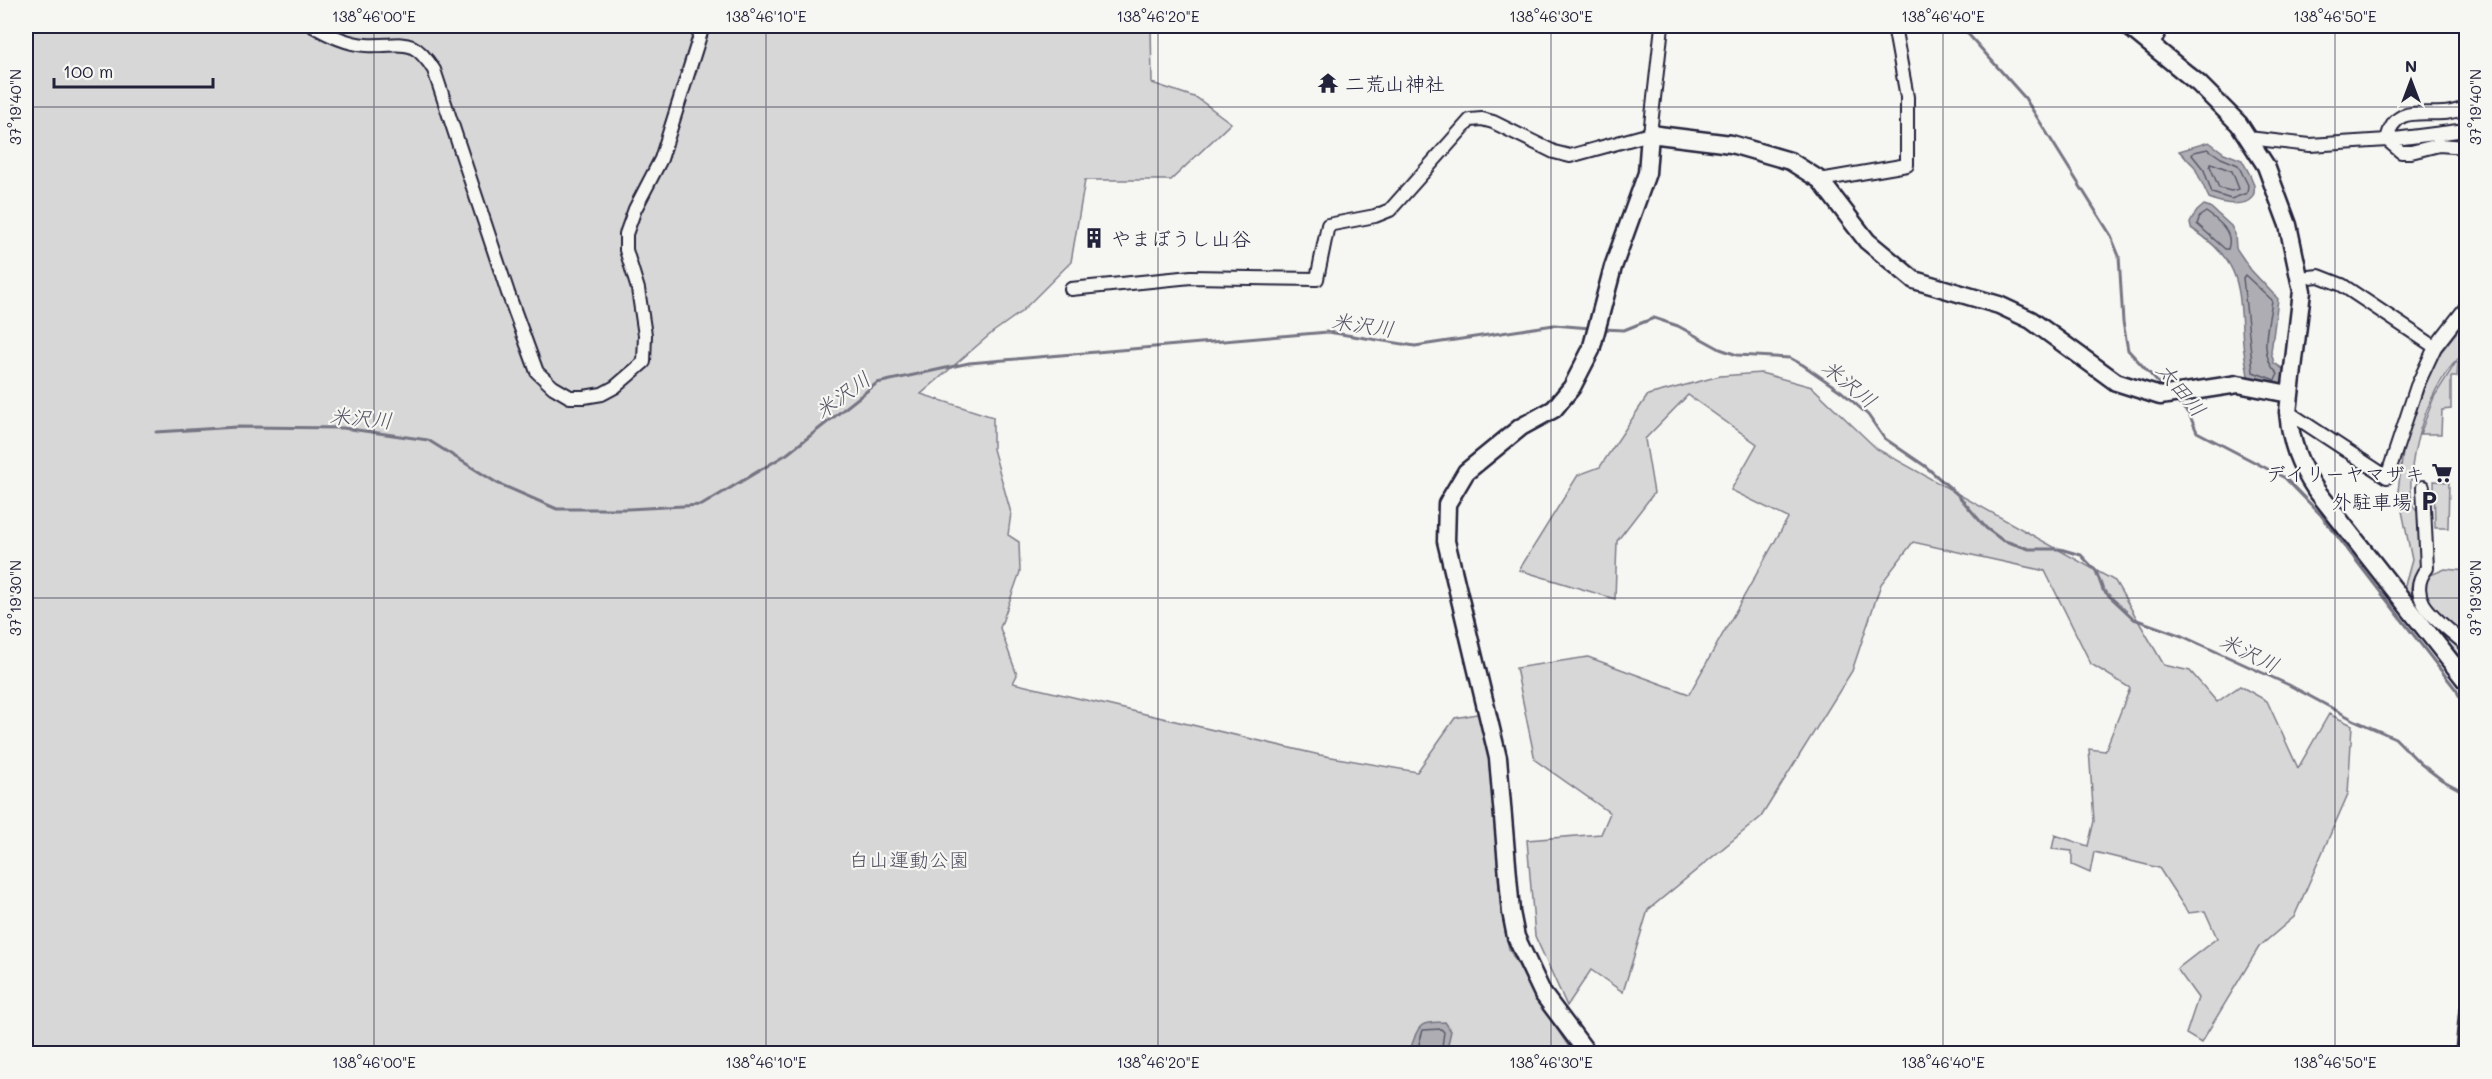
<svg xmlns="http://www.w3.org/2000/svg" width="2492" height="1079" viewBox="0 0 2492 1079" font-family="Mali,'Klee One',sans-serif">
  <style>
    .green { fill: #d7d7d7; stroke: #7c7c89; stroke-width: 1.5 }
    .water { fill: #adadb3; stroke: #757583; stroke-width: 1.5 }
    .lines { fill: none; stroke-linecap: round; stroke-linejoin: round }
    .shore { stroke: #5a5a6b; stroke-width: 1.5 }
    .stream { stroke: #757583; stroke-width: 3 }
    .street-casing { stroke: #22223b; stroke-width: 16 }
    .secondary-casing { stroke: #22223b; stroke-width: 21 }
    .street { stroke: #f6f6f2; stroke-width: 12 }
    .secondary { stroke: #f6f6f2; stroke-width: 16 }
    .ticks { fill: none; stroke: #22223b; stroke-width: 1.5; stroke-opacity: 0.45 }
    .labels { text-anchor: middle; dominant-baseline: central; stroke-width: 4.5; stroke-linejoin: round; paint-order: stroke }
    .poi-label { font-size: 20px; fill: #22223b; stroke: #f6f6f2; text-anchor: start }
    .park-label { font-size: 20px; fill: #4f4f62; stroke: #f6f6f2 }
    .water-label { font-size: 21px; font-style: italic; fill: #535365; stroke: #f6f6f2 }
    .neatline { fill: none; stroke: #22223b; stroke-width: 2 }
    .ticks-label { font-size: 15px; text-anchor: middle; fill: #22223b }
  </style>
  <rect width="100%" height="100%" fill="#f6f6f2"/>
  <filter id="ink" filterUnits="userSpaceOnUse"><feTurbulence type="fractalNoise" baseFrequency=".0167" numOctaves="2"/><feDisplacementMap in="SourceGraphic" scale="12" xChannelSelector="R" yChannelSelector="G"/><feConvolveMatrix kernelMatrix="1 2 1 2 8 2 1 2 1" color-interpolation-filters="sRGB"/></filter>
  <g filter="url(#ink)">
    <!-- green -->
    <path class="green" d="M26,26H1151L1152,83L1197,98L1231,123L1171,180H1085L1071,262L1021,312L993,332L921,394L993,417V449L1011,513L1008,535L1019,542L1020,572L1000,628L1017,675L1013,683L1320,755L1417,772L1455,718L1482,713L1491,757L1500,904L1509,949L1541,1005L1573,1053H26Z
      M2466,320V352C2430,378 2405,459 2412,502C2412,508 2416,509 2419,514C2422,520 2422,551 2421,559C2420,574 2407,581 2412,598C2418,617 2453,638 2466,653V664L2423,618L2403,592L2412,560L2398,491L2404,445L2428,378L2441,352Z
      M2456,362L2458,363L2457,377H2451V409L2442,410L2441,434H2420L2434,397Z
      M1761,373L1812,387L1877,449L2115,581L2164,665L2190,671L2217,702L2240,686L2267,701L2298,768L2329,714L2352,725L2348,794L2294,917L2259,947L2201,1043L2186,1034L2198,998L2177,969L2217,938L2205,911L2188,913L2159,868L2094,852L2090,873L2072,865V851L2052,849L2055,835L2088,846L2094,821L2089,749L2105,751L2130,688L2091,664L2045,571L1913,542L1881,584L1852,671L1761,817L1648,910L1623,992L1591,970L1567,1006L1535,936L1527,840L1601,834L1610,813L1535,760L1516,668L1588,657L1689,694L1788,518L1731,490L1757,444L1688,395L1645,439L1654,493L1617,541L1615,599L1519,570L1578,475L1600,467L1648,395L1720,376Z
      M2434,481L2449,482L2448,528H2435Z
      M2445,569L2466,571V637L2426,599L2424,585L2428,576Z"/>
    <!-- water -->
    <path class="water" d="M2209,142L2224,153L2242,160C2246,168 2253,178 2254,186C2258,211 2221,204 2209,198L2194,166L2179,151Z
      M2204,205L2210,207L2231,226L2235,234L2236,248L2251,270L2278,299L2271,352L2274,363L2285,370L2281,387L2252,380L2248,377C2247,366 2244,355 2243,344C2239,288 2244,262 2191,228L2190,223L2196,212Z
      M1445,1022L1451,1031L1446,1053H1411C1410,1048 1412,1044 1414,1039C1420,1020 1427,1023 1445,1022Z"/>
    <g class="lines">
      <!-- shore -->
      <path class="shore" d="M2208,149L2221,158L2238,165L2248,185L2247,193L2231,199L2212,193L2204,170L2192,155L2194,152Z
        M2211,163L2232,171L2239,189L2231,191L2219,188L2210,166Z
        M2206,212C2219,221 2234,232 2228,249H2225L2197,224L2200,216Z
        M2245,275L2272,300C2269,325 2257,355 2278,374L2275,380L2253,372L2243,278Z
        M1416,1054L1423,1030L1441,1029L1444,1032L1441,1054"/>
      <!-- stream -->
      <path class="stream" d="M1961,26L2025,98L2110,234L2119,256L2123,322L2128,350L2163,388
        M1603,329L1624,330L1654,318L1678,326L1720,349L1737,355L1790,358L1803,365L1842,392L1868,415L1884,438L1925,466L1957,494L1986,528L2002,540L2029,549H2060L2081,555L2096,571L2103,590L2134,619L2182,636L2289,685L2354,720L2395,738L2421,764L2442,780L2466,793
        M2174,399L2189,414L2197,432L2285,478L2321,515L2457,691L2466,714
        M156,432L237,427L343,428L428,440L497,483L557,509H628L702,505L787,454L877,383L969,363L1328,332L1415,346L1554,325L1590,328"/>
      <!-- street casing -->
      <g class="street-casing">
        <path id="street" d="M313,26C329,35 347,44 366,45C402,47 411,34 434,70L508,293L537,372L553,387L570,397H584L602,394L615,387L644,362L645,335L638,289L626,250V234L635,209L661,159L703,26
          M2152,46L2163,26
          M2248,138L2310,145L2387,140L2466,130
          M2387,140C2394,106 2417,115 2443,113C2451,113 2459,110 2466,108
          M2387,140L2401,152H2411L2439,145L2466,147
          M1820,180L1907,165V97L1894,26
          M2299,278L2319,276L2342,285L2435,347
          M1071,289L1191,277L1317,279L1328,225L1375,216L1390,210L1470,120L1482,119L1493,122L1554,152L1570,156L1650,134L1662,26
          M2288,412L2387,477L2417,386L2435,347L2466,307
          M2423,487L2427,568C2401,600 2444,624 2466,645
          M2462,1054L2466,1012"/>
      </g>
      <!-- secondary casing -->
      <g class="secondary-casing">
        <path id="secondary" d="M2128,26L2199,84L2239,124L2266,166L2288,225L2302,291L2288,412C2291,443 2299,465 2316,490L2466,681
          M1588,1054L1543,994L1516,937L1511,912L1498,758L1446,541L1447,504L1466,472L1521,427L1554,409L1572,387L1591,350L1613,267L1647,173L1650,134L1731,144L1790,161L1820,180L1867,241L1914,280L1999,305L2031,320L2116,382L2160,396L2238,384L2289,394"/>
      </g>
      <!-- street -->
      <use href="#street" class="street"/>
      <!-- secondary -->
      <use href="#secondary" class="secondary"/>
    </g>
  </g>
  <!-- ticks -->
  <path class="ticks" d="M374,26V1054M766,26V1054M1158,26V1054M1551,26V1054M1943,26V1054M2335,26V1054M26,107H2466M26,598H2466"/>
  <!-- icons -->
  <defs>
    <g id="temple-bare" transform="scale(1.62)"><path d="M0-6L5-2H3V0L6.5 2.5H4V6H1.5V3h-3V6H-4V2.5H-6.5L-3 0V-2H-5Z" fill="#22223b" stroke="#f6f6f2" stroke-width="2.5" paint-order="stroke"/></g>
    <g id="building-bare" transform="scale(1.62)"><path d="M-4-6H4V6H1V3H-1V6H-4ZM-2.5-4.3h1.7v1.8h-1.7ZM.8-4.3h1.7v1.8H.8ZM-2.5-1h1.7V.8h-1.7ZM.8-1h1.7V.8H.8Z" fill="#22223b" stroke="#f6f6f2" stroke-width="2.5" paint-order="stroke"/></g>
    <g id="supermarket-bare" transform="scale(1.62)"><path d="M-6-5.5h2.5l.6 2H6L4.5 2H-2.5L-4.4-4H-6ZM-1.5 3.2a1.3 1.3 0 1 0 .1 0ZM3 3.2a1.3 1.3 0 1 0 .1 0Z" fill="#22223b" stroke="#f6f6f2" stroke-width="2.5" paint-order="stroke"/></g>
    <g id="parking-bare" transform="scale(1.62)"><path d="M-3.5-5.5H1a3.5 3.5 0 0 1 0 7H-1V5.5H-3.5ZM-1-3.4V-.6H.8a1.4 1.4 0 0 0 0-2.8Z" fill="#22223b" stroke="#f6f6f2" stroke-width="2.5" paint-order="stroke"/></g>
  </defs>
  <g fill-rule="evenodd">
    <use href="#temple-bare" x="1328" y="83"/>
    <use href="#building-bare" x="1094" y="238"/>
    <use href="#supermarket-bare" x="2442" y="473"/>
    <use href="#parking-bare" x="2429" y="501"/>
  </g>
  <g class="labels">
    <!-- poi labels -->
    <g class="poi-label">
      <text x="1345" y="83">二荒山神社</text>
      <text x="1111" y="238">やまぼうし山谷</text>
      <text x="2425" y="473" text-anchor="end">デイリーヤマザキ</text>
      <text x="2412" y="501" text-anchor="end">外駐車場</text>
    </g>
    <!-- park labels -->
    <g class="park-label">
      <text x="909" y="859">白山運動公園</text>
    </g>
    <!-- water labels -->
    <g class="water-label">
      <text transform="translate(1363 324) rotate(8)">米沢川</text>
      <text transform="translate(1850 383) rotate(39)">米沢川</text>
      <text transform="translate(2182 389) rotate(50)">太田川</text>
      <text transform="translate(842 394) rotate(-36)">米沢川</text>
      <text transform="translate(361 417) rotate(5)">米沢川</text>
      <text transform="translate(2250 652) rotate(26)">米沢川</text>
    </g>
  </g>
  <!-- margin -->
  <rect width="2492" height="1079" fill="none" stroke="#f6f6f2" stroke-width="66"/>
  <!-- north arrow -->
  <g transform="translate(2411 81)" stroke="#f6f6f2" stroke-width="4.5" paint-order="stroke">
  <path d="M0-4.5L10 22L0 15L-10 22Z" fill="#22223b"/>
  <text y="-9" font-size="16" font-weight="bold" text-anchor="middle" fill="#22223b">N</text>
  </g>
  <!-- scale -->
  <path d="M54 78v9h159v-9" fill="none" stroke="#22223b" stroke-width="3"/>
  <text x="63" y="78" font-size="18" fill="#22223b" stroke="#f6f6f2" stroke-width="4.5" paint-order="stroke">100 m</text>
  <rect x="33" y="33" width="2426" height="1013" class="neatline"/>
  <g class="ticks-label">
    <text x="374" y="22">138°46'00"E</text>
    <text x="766" y="22">138°46'10"E</text>
    <text x="1158" y="22">138°46'20"E</text>
    <text x="1551" y="22">138°46'30"E</text>
    <text x="1943" y="22">138°46'40"E</text>
    <text x="2335" y="22">138°46'50"E</text>
    <text transform="translate(16 107) rotate(-90)" y="5">37°19'40"N</text>
    <text transform="translate(2476 107) rotate(-90)" y="5">37°19'40"N</text>
    <text transform="translate(16 598) rotate(-90)" y="5">37°19'30"N</text>
    <text transform="translate(2476 598) rotate(-90)" y="5">37°19'30"N</text>
    <text x="374" y="1068">138°46'00"E</text>
    <text x="766" y="1068">138°46'10"E</text>
    <text x="1158" y="1068">138°46'20"E</text>
    <text x="1551" y="1068">138°46'30"E</text>
    <text x="1943" y="1068">138°46'40"E</text>
    <text x="2335" y="1068">138°46'50"E</text>
  </g>
</svg>
